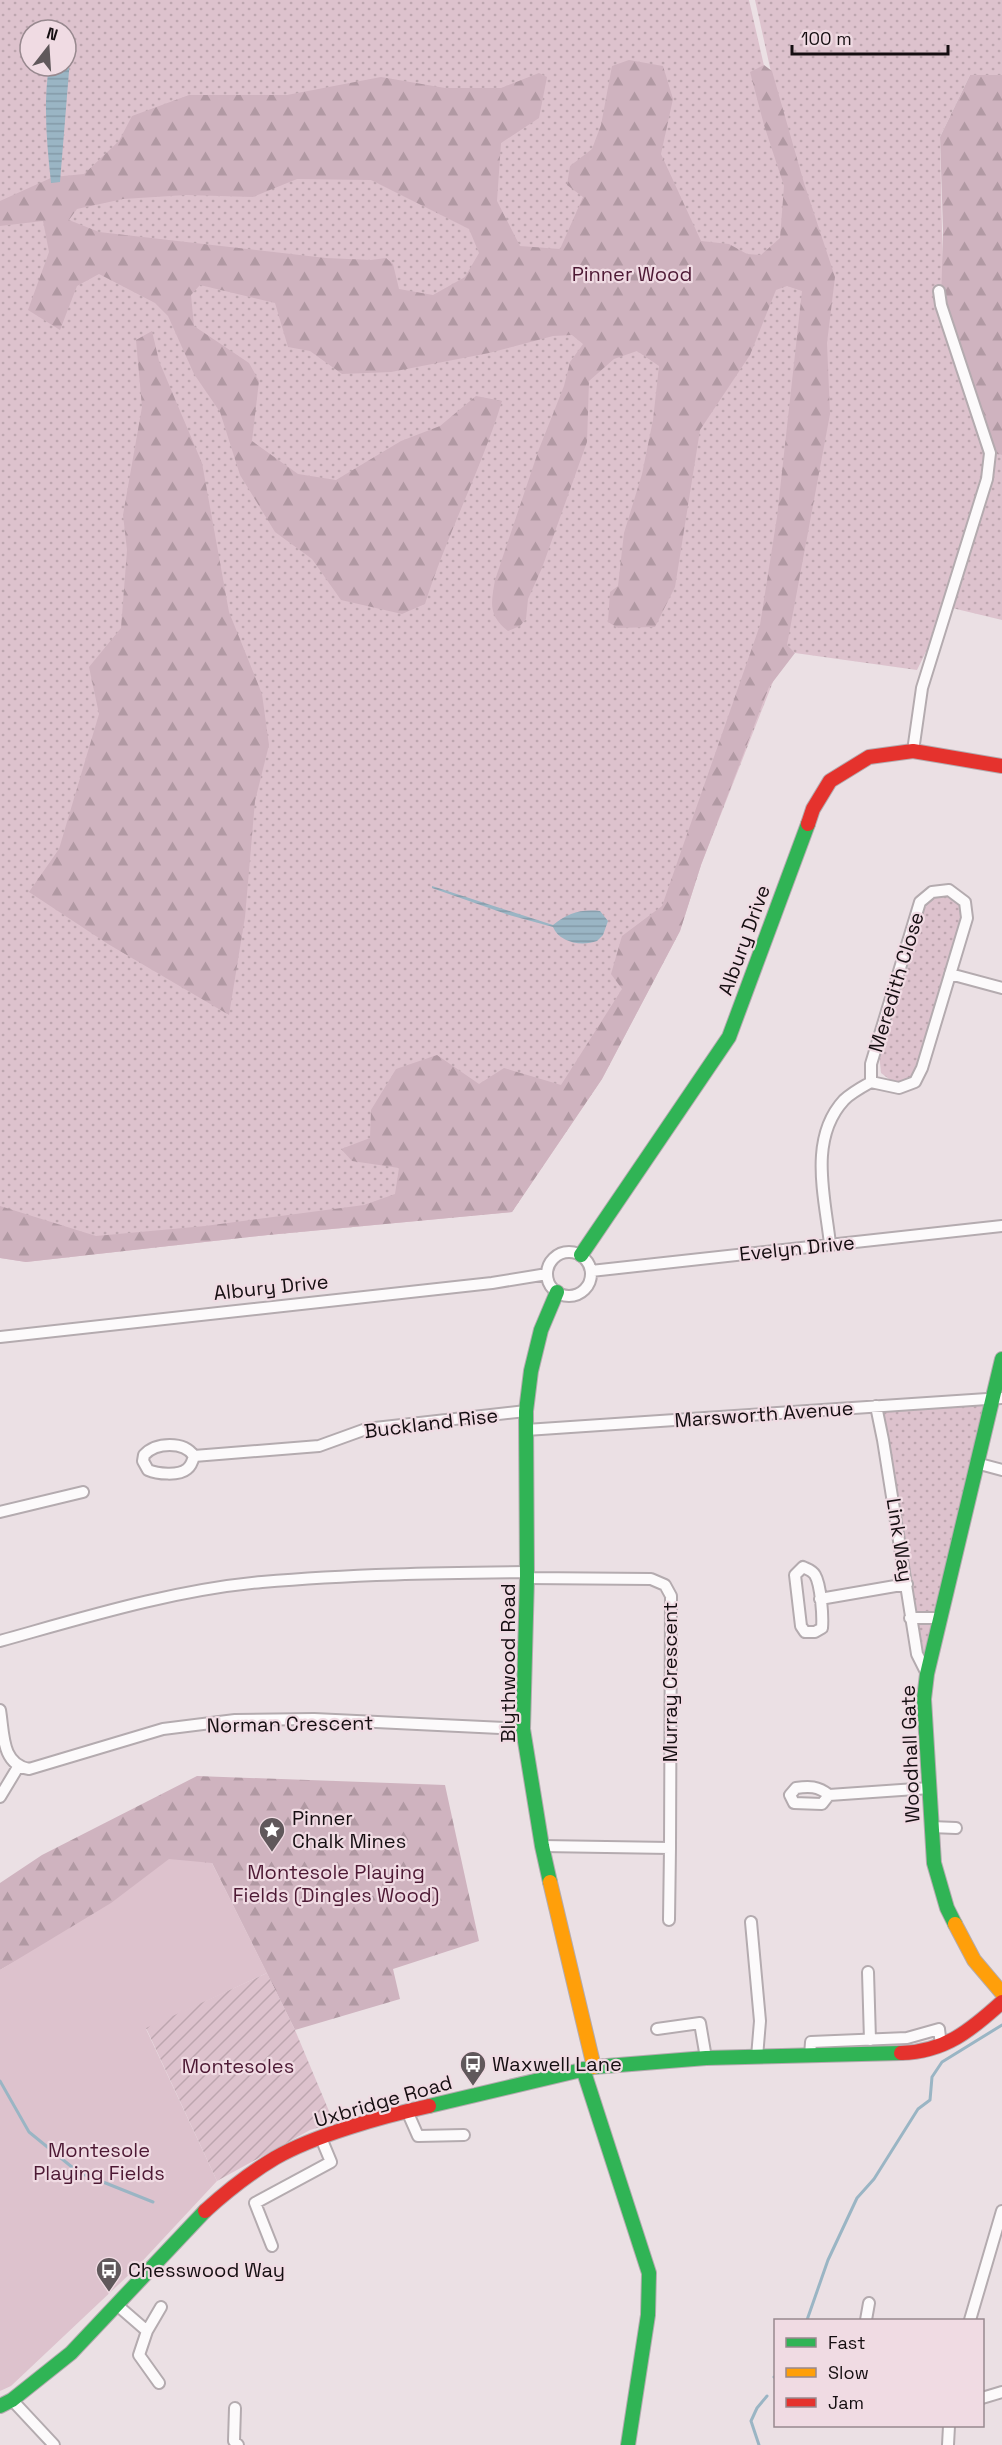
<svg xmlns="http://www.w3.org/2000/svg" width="1002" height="2445" viewBox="0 0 1002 2445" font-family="'Space Grotesk',sans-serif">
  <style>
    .grass { fill: url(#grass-dots); fill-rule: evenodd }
    .forest { fill: url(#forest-firs); fill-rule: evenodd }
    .park { fill: #ddc2cd }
    .garden { fill: url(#garden-furrows) }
    .water { fill: url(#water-rules) }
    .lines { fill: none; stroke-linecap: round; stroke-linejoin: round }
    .stream { stroke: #9ab5c4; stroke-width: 3 }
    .street-casing { stroke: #b4abaf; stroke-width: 14 }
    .fast-casing { stroke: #b4abaf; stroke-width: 16 }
    .slow-casing { stroke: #b4abaf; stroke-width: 16 }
    .jam-casing { stroke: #b4abaf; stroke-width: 16 }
    .street { stroke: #fcfafb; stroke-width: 10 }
    .fast { stroke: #30b455; stroke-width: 14 }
    .slow { stroke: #ff9f0a; stroke-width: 14 }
    .jam { stroke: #e5322d; stroke-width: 14 }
    .labels { text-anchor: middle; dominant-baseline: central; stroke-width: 4.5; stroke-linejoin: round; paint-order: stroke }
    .park-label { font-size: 20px; fill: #4d1934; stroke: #f0dbe3 }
    .street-label { font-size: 20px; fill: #150e11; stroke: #f0dbe3 }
    .poi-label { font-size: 20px; fill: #150e11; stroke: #f0dbe3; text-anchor: start }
  </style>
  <defs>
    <pattern id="grass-dots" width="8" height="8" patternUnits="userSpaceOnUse" patternTransform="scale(1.5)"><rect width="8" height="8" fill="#ddc2cd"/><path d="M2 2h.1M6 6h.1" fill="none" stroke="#bda6af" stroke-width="1.8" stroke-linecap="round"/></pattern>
    <pattern id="forest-firs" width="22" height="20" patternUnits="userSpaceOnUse" patternTransform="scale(1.5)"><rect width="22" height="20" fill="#cfb3bf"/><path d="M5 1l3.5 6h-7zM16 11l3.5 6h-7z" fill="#b199a3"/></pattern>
    <pattern id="garden-furrows" width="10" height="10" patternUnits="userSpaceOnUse" patternTransform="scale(1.5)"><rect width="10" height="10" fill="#ddc2cd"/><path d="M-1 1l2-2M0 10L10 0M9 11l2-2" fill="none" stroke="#bda6af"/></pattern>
    <pattern id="water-rules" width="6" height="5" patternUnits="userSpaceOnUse" patternTransform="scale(1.5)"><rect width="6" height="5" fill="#9ab5c4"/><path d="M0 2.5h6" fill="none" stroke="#849aa7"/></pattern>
  </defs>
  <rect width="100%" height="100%" fill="#ebe0e4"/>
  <!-- grass -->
  <path class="grass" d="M0,0H749L765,70L771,72L755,0H1002V75H970L940,137L943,278L990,453L1002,455V620L948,607L917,670L795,653L787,646L701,865L680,931L602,1079L512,1212L268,1235L26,1262L0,1258ZM30,30H66V66H30Z
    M948,895L960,903L962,916L915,1072L907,1080L893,1082L881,1073L879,1053L924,905L934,896Z
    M993,1398L927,1674L917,1654L876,1406Z"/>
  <!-- forest -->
  <path class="forest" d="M629,60L663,66L673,99L661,154L701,241L729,244L747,254L761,255L780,238L784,186L764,125L750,72L764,65L772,71L804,183L835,277L827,343L830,414L787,645L795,653L769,687L701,865L680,931L602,1079L512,1212L268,1235L26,1262L0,1258V1206L96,1236L205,1226L364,1205L395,1194L399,1168L352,1161L341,1149L370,1138L371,1110L396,1069L437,1055L479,1084L504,1068L561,1085L622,989L611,974L622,936L662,906L760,625L777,517L802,291L787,286L776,290L750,355L700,430L675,587L655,627L618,628L608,622L610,592L618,586L624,533L642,474L653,420L659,366L637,351L614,359L589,381L587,442L542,568L528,599L526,619L520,626L508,631C488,615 491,604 495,580L539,449L564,386L570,362L583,344L572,335L553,336L489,353L391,372L342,374L310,351L288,347L275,303L200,285L191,295L194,326L249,363L259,381L252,441L298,474L336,480L401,441L440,426L476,396L502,401C481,470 447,534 425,604L402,614L341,600L312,559L275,532L240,475L220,412L194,374L168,316L155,303L99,274L77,286L60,330L28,310L49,252L43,221L0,226V201L53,177L84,174L119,141L132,116L189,95H287L381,77L445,88H501L539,73L547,77L539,118L501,143L497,201L520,246L560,249L583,197L567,185L570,166L592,149L601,125L612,66ZM297,179L371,180L469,229L479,253L465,277L433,295L399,289L393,264L386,258L371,260L326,258L99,232L69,220L77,209L123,199L186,195L253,197Z
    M970,75H1002V455L990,453L941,305L943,230L940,137Z
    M152,331L159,361L202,463L229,612L262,694L269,745L255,801L245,917L229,1015L108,944L29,892L59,849L99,714L89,667L121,628L127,550L123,515L142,407L136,340Z
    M197,1776L445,1785L479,1941L393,1969L400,1999L295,2030L212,1863L96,1916L0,1970V1883L42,1855Z"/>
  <!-- park -->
  <path class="park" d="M169,1859L212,1863L267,1973L146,2029L217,2181L135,2269L11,2386L0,2391V1970L111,1903Z"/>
  <!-- garden -->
  <path class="garden" d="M267,1973L295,2030L334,2123L310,2130L217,2181L146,2028Z"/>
  <!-- water -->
  <path class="water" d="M66,56L70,59L60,182L51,183C47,145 43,105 49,66H66Z
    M432,886L553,925C568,913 580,909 600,911L608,921L603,935L597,941C581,947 559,942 553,927L509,915L432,888Z"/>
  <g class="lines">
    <!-- stream -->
    <path class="stream" d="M0,2081L29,2132L78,2172L153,2202
      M807,2320L828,2260L857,2198L874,2179L918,2109L930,2100L932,2077L942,2062L1002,2025
      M774,2377L776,2376
      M759,2445L751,2421L757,2408L767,2396"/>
    <!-- street casing -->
    <g class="street-casing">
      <path id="street" d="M913,751L922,688L987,479L990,453L941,305L939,291
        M949,890L965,902L967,918L922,1068L915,1082L899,1088L871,1082V1064L920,902L932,892Z
        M950,974L1002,988
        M830,1244C825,1197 808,1139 844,1100C851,1093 862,1087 871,1082
        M547 1274a22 22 0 1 1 44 0a22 22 0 1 1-44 0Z
        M591,1271L1002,1226
        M0,1337L492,1283L547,1274
        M876,1406L883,1440L917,1654L927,1674
        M526,1430L1002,1398
        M194,1456C184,1441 156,1442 144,1455L143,1461L148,1470C157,1474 179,1476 187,1469C191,1466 193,1460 194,1456L319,1446L366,1429L526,1411
        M976,1463L1002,1470
        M0,1512L83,1492
        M803,1567C807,1569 812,1570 815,1575C821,1585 823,1617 822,1628L815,1632H805L801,1626L795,1575Z
        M527,1578L651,1579L665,1585L671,1596L670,1848L542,1846
        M820,1599L907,1584
        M910,1618H940
        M0,1641C86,1617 173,1590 262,1582C350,1574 439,1573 527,1572
        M0,1710C4,1733 1,1764 29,1769L163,1729L235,1720L314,1719L523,1729
        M829,1795C818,1786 809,1786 796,1788L790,1795L794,1803L822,1804L829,1795L930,1788
        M0,1797L18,1767
        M931,1827L956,1828
        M669,1920L670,1848
        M751,1922L760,2021L757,2057
        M868,1972L870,2040
        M657,2029L700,2023L706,2058
        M810,2056L811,2042L907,2038L939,2029L941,2045
        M407,2111L418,2136L464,2135
        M272,2246L255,2203L331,2162L321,2138
        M117,2305L147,2331L139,2355L159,2383
        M866,2320L869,2303
        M970,2320L1002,2211
        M147,2331L161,2307
        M982,2398L1002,2392
        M12,2400L54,2445
        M235,2408L234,2441L238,2445
        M948,2445L949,2426"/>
    </g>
    <!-- fast casing -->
    <g class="fast-casing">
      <path id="fast" d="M581,1255L729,1037L808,824
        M550,1882L542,1846L523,1729L527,1578L526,1411L531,1371L541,1330L557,1292
        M955,1924L947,1908L934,1863L924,1699L927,1674L1002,1359
        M583,2069L649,2273L648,2315L628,2445
        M429,2106L594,2067L706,2058L901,2053
        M0,2406L12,2400L71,2353L205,2211"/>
    </g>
    <!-- slow casing -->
    <g class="slow-casing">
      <path id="slow" d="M550,1882L594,2067
        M955,1924L974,1960L1002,1993"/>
    </g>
    <!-- jam casing -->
    <g class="jam-casing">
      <path id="jam" d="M808,824L813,809L830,781L869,757L913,751L1002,766
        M901,2053C945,2052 971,2030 1002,2002
        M205,2211C227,2191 250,2173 275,2158C315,2135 384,2116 429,2106"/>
    </g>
    <!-- street -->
    <use href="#street" class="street"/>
    <!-- fast -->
    <use href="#fast" class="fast"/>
    <!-- slow -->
    <use href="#slow" class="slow"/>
    <!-- jam -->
    <use href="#jam" class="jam"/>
  </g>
  <!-- icons -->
  <defs>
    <g id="sight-pin" transform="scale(1.35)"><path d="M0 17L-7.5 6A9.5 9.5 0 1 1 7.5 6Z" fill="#60585b" stroke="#f0dbe3"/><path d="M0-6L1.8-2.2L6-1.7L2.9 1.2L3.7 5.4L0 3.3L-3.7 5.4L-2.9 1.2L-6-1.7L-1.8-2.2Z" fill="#fff"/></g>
    <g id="bus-pin" transform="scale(1.35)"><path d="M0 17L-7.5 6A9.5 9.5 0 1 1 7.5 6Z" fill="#60585b" stroke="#f0dbe3"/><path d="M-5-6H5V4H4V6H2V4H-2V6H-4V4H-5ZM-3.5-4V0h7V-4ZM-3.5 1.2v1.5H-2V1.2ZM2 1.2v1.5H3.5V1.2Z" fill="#fff"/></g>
  </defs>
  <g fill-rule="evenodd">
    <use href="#sight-pin" x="272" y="1830"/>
    <use href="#bus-pin" x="473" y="2064"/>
    <use href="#bus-pin" x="109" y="2270"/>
  </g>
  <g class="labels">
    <!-- park labels -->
    <g class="park-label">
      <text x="632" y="274">Pinner Wood</text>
      <text x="336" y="1872">Montesole Playing<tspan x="336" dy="23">Fields (Dingles Wood)</tspan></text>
      <text x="238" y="2066">Montesoles</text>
      <text x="99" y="2150">Montesole<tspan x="99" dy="23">Playing Fields</tspan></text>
    </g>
    <!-- street labels -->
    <g class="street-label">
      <text transform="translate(744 940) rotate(-70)">Albury Drive</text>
      <text transform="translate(896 982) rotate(-73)">Meredith Close</text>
      <text transform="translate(797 1248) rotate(-6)">Evelyn Drive</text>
      <text transform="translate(271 1287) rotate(-6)">Albury Drive</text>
      <text transform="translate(764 1414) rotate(-4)">Marsworth Avenue</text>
      <text transform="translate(431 1423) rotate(-7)">Buckland Rise</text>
      <text transform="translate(900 1540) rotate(81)">Link Way</text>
      <text transform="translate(508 1663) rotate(-90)">Blythwood Road</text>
      <text transform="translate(670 1682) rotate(-90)">Murray Crescent</text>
      <text transform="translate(290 1724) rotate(-1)">Norman Crescent</text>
      <text transform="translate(910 1754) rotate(-92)">Woodhall Gate</text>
      <text transform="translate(383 2101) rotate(-16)">Uxbridge Road</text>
    </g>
    <!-- poi labels -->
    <g class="poi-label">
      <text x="292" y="1818">Pinner<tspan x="292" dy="23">Chalk Mines</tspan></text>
      <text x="492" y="2064">Waxwell Lane</text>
      <text x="128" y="2270">Chesswood Way</text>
    </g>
  </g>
  <!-- legend -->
  <rect x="774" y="2319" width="210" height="108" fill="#f0dbe3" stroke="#98898f" stroke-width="1.5"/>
  <rect x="786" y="2338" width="30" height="9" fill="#30b455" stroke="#98898f" stroke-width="1.5"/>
  <text x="828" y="2349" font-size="18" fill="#150e11">Fast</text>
  <rect x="786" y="2368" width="30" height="9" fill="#ff9f0a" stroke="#98898f" stroke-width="1.5"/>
  <text x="828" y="2379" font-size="18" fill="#150e11">Slow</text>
  <rect x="786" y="2398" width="30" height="9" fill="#e5322d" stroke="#98898f" stroke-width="1.5"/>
  <text x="828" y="2409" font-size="18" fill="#150e11">Jam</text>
  <!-- north arrow -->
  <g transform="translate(48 48) rotate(17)"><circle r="28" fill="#f0dbe3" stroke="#98898f" stroke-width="1.5"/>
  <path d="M0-4.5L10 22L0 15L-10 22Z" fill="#60585b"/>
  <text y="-9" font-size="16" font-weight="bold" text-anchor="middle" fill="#150e11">N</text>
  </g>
  <!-- scale -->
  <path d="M792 45v9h156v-9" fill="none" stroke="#150e11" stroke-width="3"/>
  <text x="801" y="45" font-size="18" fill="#150e11" stroke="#f0dbe3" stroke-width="4.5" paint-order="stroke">100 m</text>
</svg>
